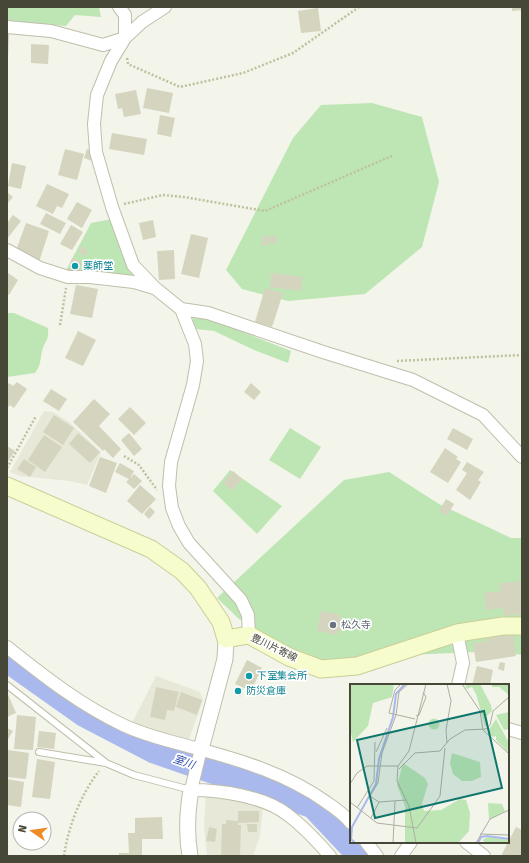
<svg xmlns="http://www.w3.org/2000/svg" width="529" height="863" viewBox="0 0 529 863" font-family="'Fira Sans','Noto Sans JP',sans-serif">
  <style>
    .residential { fill: #e7e8d8 }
    .green { fill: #bee6b5 }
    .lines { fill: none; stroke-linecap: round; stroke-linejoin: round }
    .river { stroke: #a9b9ed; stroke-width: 25 }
    .building { fill: #d5d4bf }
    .service-casing { stroke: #bfbfac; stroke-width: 8 }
    .minor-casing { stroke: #bfbfac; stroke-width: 14 }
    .tertiary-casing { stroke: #bfbfac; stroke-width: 17 }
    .secondary-casing { stroke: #cace99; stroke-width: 19 }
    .path { stroke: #c0c09e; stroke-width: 2.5; stroke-dasharray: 2 2; stroke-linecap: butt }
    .service { stroke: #fff; stroke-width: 6 }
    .minor { stroke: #fff; stroke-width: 12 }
    .tertiary { stroke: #fff; stroke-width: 15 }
    .secondary { stroke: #f6fccc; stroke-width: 17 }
    .culture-dot { fill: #0f9aa8; stroke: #fff; stroke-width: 1.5 }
    .worship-dot { fill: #6b7280; stroke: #fff; stroke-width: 1.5 }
    .labels { text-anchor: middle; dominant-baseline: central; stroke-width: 3.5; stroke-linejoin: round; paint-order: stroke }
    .culture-label { font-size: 10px; fill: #0d838f; stroke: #fff; text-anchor: start }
    .worship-label { font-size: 10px; fill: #5b616d; stroke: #fff; text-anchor: start }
    .street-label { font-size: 10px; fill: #474738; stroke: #fff }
    .water-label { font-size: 11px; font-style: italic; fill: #3651af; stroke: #fff }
    .inset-river { fill: none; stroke: #a9b9ed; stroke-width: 2 }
    .inset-road { fill: none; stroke: #aeafa3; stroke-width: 1 }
    .view { fill: #0f766e; fill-opacity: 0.15; stroke: #0f766e; stroke-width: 2 }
    .inset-edge { fill: none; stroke: #474738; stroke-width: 2 }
  </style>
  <rect width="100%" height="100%" fill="#f3f4ea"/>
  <!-- residential -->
  <path class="residential" d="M44,411L53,412L69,422L101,452L87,485L70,481L20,476L10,472Z
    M156,676L200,692L203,700L188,742L148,731L132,723Z
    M206,794L253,802L263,807L260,836L253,856H207L204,825Z"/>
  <!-- green -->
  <path class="green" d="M7,7H99L101,17L75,15L66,26L7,22Z
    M372,103L422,117L439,182L422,247L365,294L288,301L242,289L226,270L293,138L321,105Z
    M112,219L137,275L134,278L64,274L91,223Z
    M7,313H14L48,328C49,342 45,340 42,351C40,360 41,365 35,373L7,377Z
    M195,316L207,318L291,351L288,363L254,350L214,331L196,329L192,321Z
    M290,428L321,447L300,479L269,460Z
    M230,470L282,506L257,534L213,491Z
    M389,472L439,504L511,538H522V655L498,651L408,655L352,676L306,660L239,619L217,598L344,480Z"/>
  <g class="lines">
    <!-- river -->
    <path class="river" d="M7,660L85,715L154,751L313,806L360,856"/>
  </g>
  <!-- building -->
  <path class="building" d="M512,7H522V10L512,11Z
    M318,8L321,31L301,33L298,11Z
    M7,34H9L8,60H7Z
    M31,44L49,45L48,64L31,63Z
    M147,88L173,93L169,113L143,108Z
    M136,90L141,114L124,117L122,108L118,109L115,94Z
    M160,115L175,118L171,137L157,134Z
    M112,133L147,139L144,155L109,149Z
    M65,149L84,154L77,180L58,175Z
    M87,149L95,152L92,161L84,158Z
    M12,163L26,166L21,189L8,186Z
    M47,184L69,194L62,208L57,206L53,214L36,206Z
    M7,192L13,197L7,204Z
    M77,202L92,210L82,228L67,219Z
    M46,213L66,223L60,234L40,224Z
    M13,215L21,221L7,239V223Z
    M153,220L156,237L143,240L139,223Z
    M26,223L49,231L39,262L15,253Z
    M71,225L83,232L72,250L60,244Z
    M191,234L208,238L199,278L181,274Z
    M263,235L270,237L268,246L261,245Z
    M271,235L277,237L276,244L270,243Z
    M82,246L88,251L85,256L78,252Z
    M174,250L175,279L159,280L157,251Z
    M72,258L82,262L78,274L68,271Z
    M8,273L18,280L9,295L7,294Z
    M271,273L303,277L301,291L270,287Z
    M76,285L98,289L92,318L70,314Z
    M265,288L283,293L272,327L255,322Z
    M78,331L96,340L83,366L65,358Z
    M17,382L27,389L14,408L10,405L7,408V385L9,383L13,386Z
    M251,383L261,392L254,400L244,392Z
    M51,389L67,399L59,411L43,401Z
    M94,399L110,414L99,426L121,449L113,458L104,449L103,451L73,422Z
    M130,407L146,423L134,435L118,419Z
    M54,415L74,428L63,445L43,432Z
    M453,428L473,439L467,450L447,439Z
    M78,433L100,452L90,463L69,444Z
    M129,433L142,449L134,456L121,440Z
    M44,435L62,447L45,472L28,460Z
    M7,446L15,451L7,463Z
    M445,448L458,457L456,459L461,462L448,483L430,472Z
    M100,457L117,463L106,493L89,486Z
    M24,459L36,467L30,477L17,469Z
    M467,462L484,472L478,480L481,482L470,500L456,490L467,473L462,470Z
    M120,463L134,471L130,479L134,474L142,481L134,489L126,482L129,479L115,472Z
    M233,471L242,479L232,491L223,483Z
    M140,485L156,499L142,514L127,501Z
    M446,499L454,504L447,516L439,511Z
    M150,507L155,512L149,519L144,514Z
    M522,581V614L504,616L503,608L486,610L484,593L501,591L500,583Z
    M321,611L341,615L340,620L344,621L342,631L338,630L337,635L317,631Z
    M513,632L516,656L476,662L473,643L487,641L486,636Z
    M247,660L262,668L251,691L235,684Z
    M500,662L505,663L504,671L498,669Z
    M477,666L493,670L490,685H472Z
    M156,687L179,692L174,711L167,710L165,720L150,717Z
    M237,687L243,689L240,696L234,693Z
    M7,692L16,713L7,717Z
    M181,692L202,700L197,715L176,707Z
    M17,715L36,717L33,750L14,749Z
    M7,728L13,731L7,741Z
    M39,731L56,733L54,749L37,747Z
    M8,750L29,753L26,779L7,777Z
    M37,759L55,762L50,799L32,797Z
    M7,779L24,782L21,807L7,805Z
    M238,811H259V822L238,823V825H241L240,856H221L222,824H226V820L238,821Z
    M162,817L163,839H142V856H119V853H129L128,833H135V818Z
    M247,824H257V832H248Z
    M209,827L217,829L215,842L206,841Z
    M516,827L522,830V856H501Z"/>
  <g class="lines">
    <!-- service casing -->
    <g class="service-casing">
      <path id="service" d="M7,685L105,762
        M39,752L106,763L134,775L191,790"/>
    </g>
    <!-- minor casing -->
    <g class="minor-casing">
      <path id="minor" d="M119,7L125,15V38L111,61L97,95L94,124L96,152L112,207L133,265L155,288L181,309L195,344L197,361L193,385L171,462L169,486L172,508L179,526L189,543L241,600L248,615L249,635
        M7,27L51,31L103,45L125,38L142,22L165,7
        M7,250L40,268L68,277H90L134,282L154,288
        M181,309L208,313L323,352L413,380L483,415L522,457
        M457,633L463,663L458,685
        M7,647C44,676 80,705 123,725C146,736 170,741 195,748C240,760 287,774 326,802C335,808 344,814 351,823
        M508,729L522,733
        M201,749L191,790C220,790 264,796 288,815C304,827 317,841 330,856
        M366,842L377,856
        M466,842L484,856
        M401,856L411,842"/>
    </g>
    <!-- tertiary casing -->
    <g class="tertiary-casing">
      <path id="tertiary" d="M201,749L225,659L226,639
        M190,856C186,833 187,813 191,790"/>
    </g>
    <!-- secondary casing -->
    <g class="secondary-casing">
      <path id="secondary" d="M7,486L151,549L182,571L198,588L221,622L226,639L249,635L289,657L321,669L357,666L457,633L503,626H522"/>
    </g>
    <!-- path -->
    <path class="path" d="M127,58L128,64L180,87L243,73L293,53L359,7
      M124,204L163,195L184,197L265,211L394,155
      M60,325L66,288
      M397,361L522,355
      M124,456L139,465L157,490
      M7,468L36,416
      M64,856C68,827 81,794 99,771"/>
    <!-- service -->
    <use href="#service" class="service"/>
    <!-- minor -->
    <use href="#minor" class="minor"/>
    <!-- tertiary -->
    <use href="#tertiary" class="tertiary"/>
    <!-- secondary -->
    <use href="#secondary" class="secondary"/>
  </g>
  <!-- markers -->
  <g class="culture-dot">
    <circle cx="75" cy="266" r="4"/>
    <circle cx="249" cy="676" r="4"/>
    <circle cx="238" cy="691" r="4"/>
  </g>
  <circle class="worship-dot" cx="333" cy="625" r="4"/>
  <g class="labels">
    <!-- culture labels -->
    <g class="culture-label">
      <text x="83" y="266">薬師堂</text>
      <text x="257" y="676">下室集会所</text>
      <text x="246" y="691">防災倉庫</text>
    </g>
    <!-- worship labels -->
    <g class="worship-label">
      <text x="341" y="625">松久寺</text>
    </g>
    <!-- street labels -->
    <g class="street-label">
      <text transform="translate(274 648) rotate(26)">豊川片寄線</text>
    </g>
    <!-- water labels -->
    <g class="water-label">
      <text transform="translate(184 762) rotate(19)">室川</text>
    </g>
  </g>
  <!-- overview -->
  <g transform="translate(350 684)">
    <rect width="159" height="159" fill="#f3f4ea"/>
    <path d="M0,0H44L42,13L23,19L18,42L3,58L0,44ZM118,0H130L141,21L142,27L137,32L138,41L135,42L126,10L122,3L117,5L115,2ZM142,0H159V11L149,3H142ZM159,28V45L154,46L146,31ZM78.5 40a5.5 5.5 0 1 1 11 0a5.5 5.5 0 1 1-11 0ZM146,35L159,59V69L146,56V52L142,53L138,47ZM102,69L130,78L131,93L122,97H112L103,90L100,79ZM53,79L75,94L78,100L72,120L74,127L91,126L110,115L116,116L120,129L119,147L108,159H55V122L47,101ZM138,119L152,120L155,127L139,136ZM138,153L159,156V159H136L132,156Z" fill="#bee6b5"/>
    <path class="inset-river" d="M5,159L1,155L2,143L26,100L29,75L43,33L46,10L55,0M128,159L131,153L137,152L159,155"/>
    <path class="inset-road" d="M51,0L45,6L39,29L65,35M112,0L130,27L133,46L159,70M66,32L69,31L76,13L73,8M97,59L96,46L101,17L97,0M26,68L37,44M49,85L65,69L90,67L100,55L115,46L136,45L140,41L143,27L159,13M0,100L7,89L17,82H48M56,116L29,118L20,112L28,99L32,69L46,31L49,8L58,0M0,118L27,139L67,144L90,112L95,64M7,124L24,97L25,58M21,134L29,118M130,150L159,151M43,159L45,117M66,159L59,122L47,97L48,82L59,67L76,0M126,159L140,135L159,126"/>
    <path class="view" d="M134,27L152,104L25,134L7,56Z"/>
    <rect width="159" height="159" class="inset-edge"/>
  </g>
  <!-- border -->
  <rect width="529" height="863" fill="none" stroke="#474738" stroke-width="16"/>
  <!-- north arrow -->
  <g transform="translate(32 831) rotate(283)"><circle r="19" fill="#ffffff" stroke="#b5b5af"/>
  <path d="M0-3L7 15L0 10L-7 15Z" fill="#ef8b26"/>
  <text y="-6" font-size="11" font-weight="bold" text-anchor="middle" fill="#474738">N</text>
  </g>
</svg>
